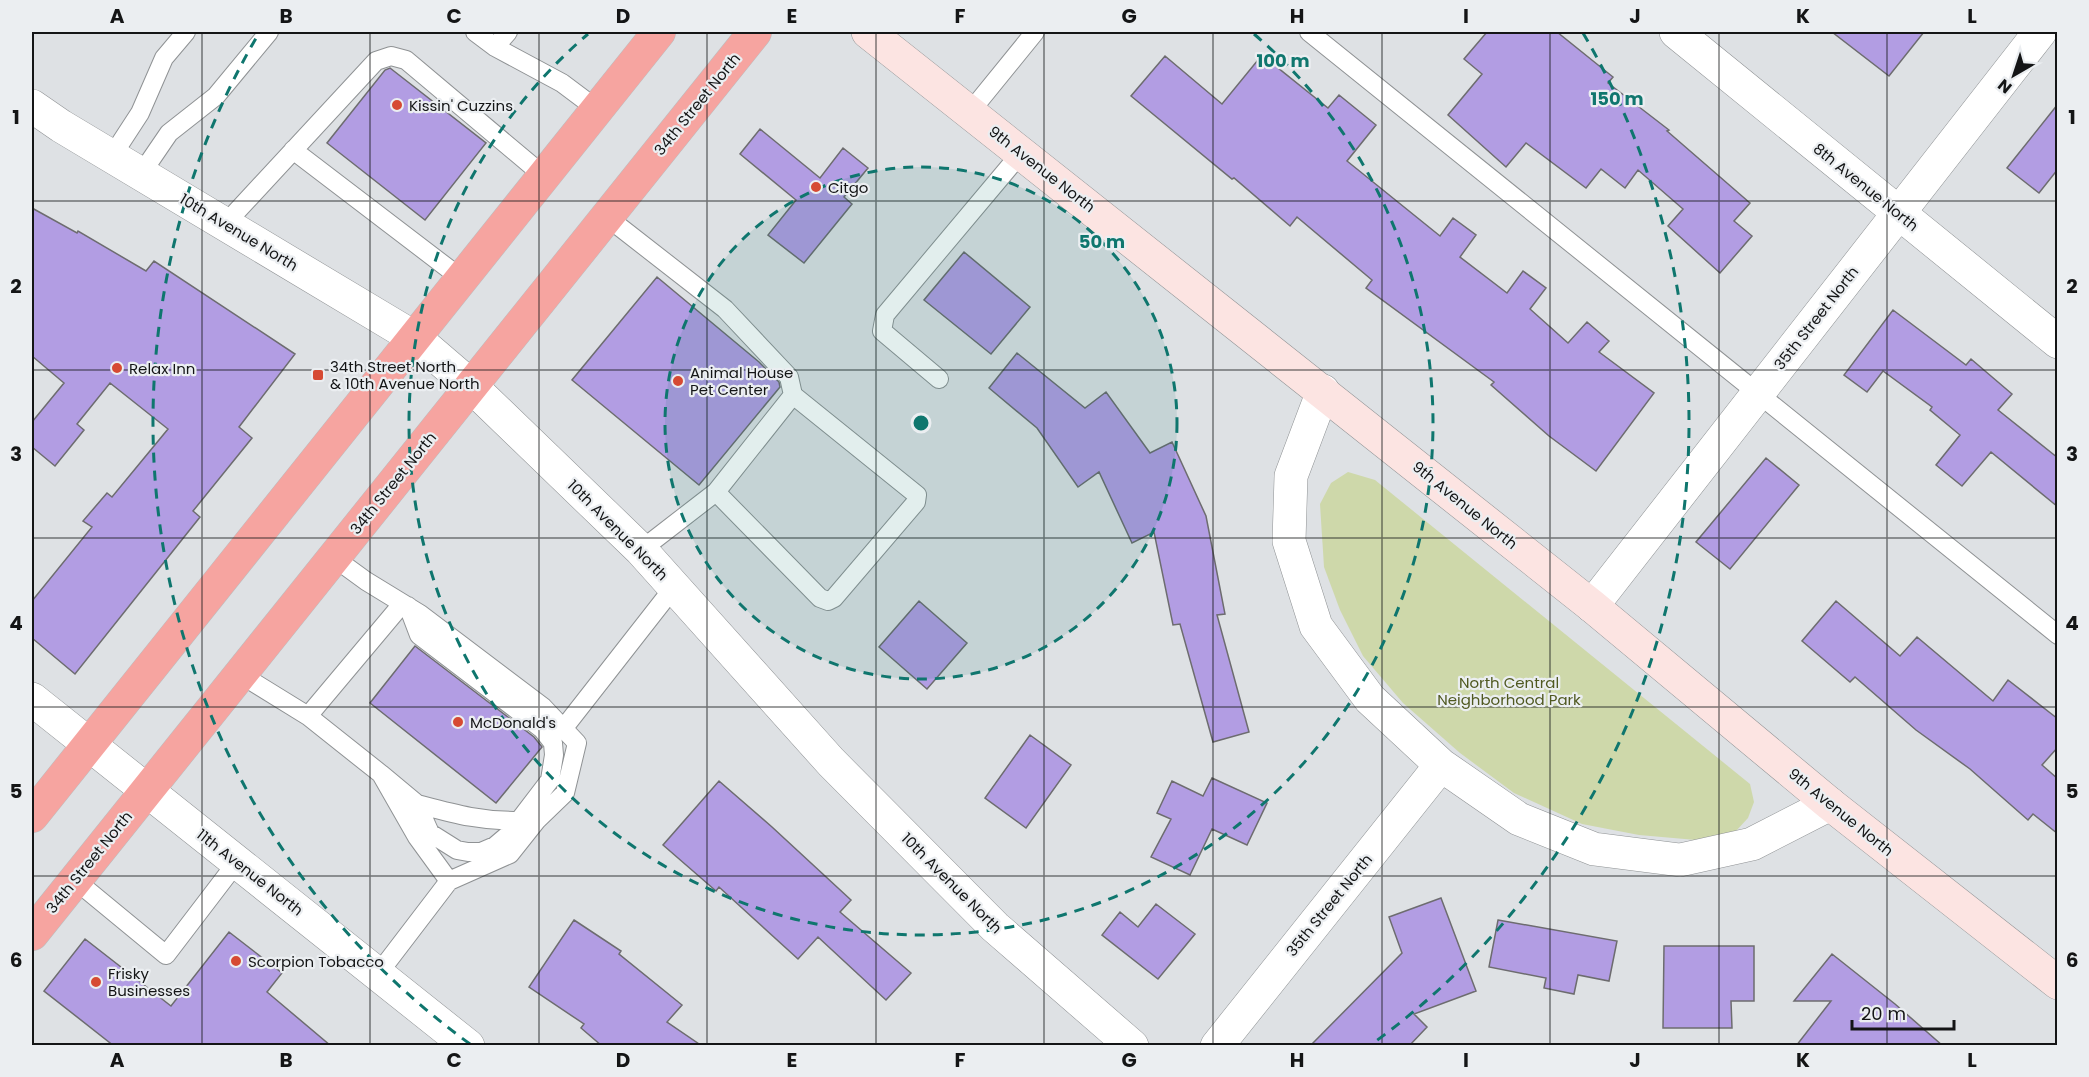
<svg xmlns="http://www.w3.org/2000/svg" width="2089" height="1077" viewBox="0 0 2089 1077" font-family="Poppins,sans-serif">
  <style>
    .green { fill: #ced8aa }
    .building { fill: #b29de3; stroke: #6d6c6f; stroke-width: 1.5 }
    .lines { fill: none; stroke-linecap: round; stroke-linejoin: round }
    .lane-casing { stroke: #8f9294; stroke-width: 20 }
    .street-casing { stroke: #8f9294; stroke-width: 34 }
    .secondary-casing { stroke: #8f9294; stroke-width: 34 }
    .highway-casing { stroke: #bdbdbe; stroke-width: 34 }
    .lane { stroke: #fff; stroke-width: 18 }
    .street { stroke: #fff; stroke-width: 33 }
    .secondary { stroke: #fce4e2; stroke-width: 33 }
    .highway { stroke: #f6a4a0; stroke-width: 33 }
    .grid { fill: none; stroke: #141516; stroke-width: 1.5; stroke-opacity: 0.55 }
    .ring { fill: none; stroke: #0f766e; stroke-width: 3; stroke-dasharray: 10 8 }
    .poi-dot { fill: #d64a33; stroke: #ebeef1; stroke-width: 2 }
    .labels { text-anchor: middle; dominant-baseline: central; stroke-width: 4.5; stroke-linejoin: round; paint-order: stroke }
    .street-label { font-size: 15px; fill: #141516; stroke: #ebeef1 }
    .poi-label { font-size: 15px; fill: #141516; stroke: #ebeef1; text-anchor: start }
    .park-label { font-size: 15px; fill: #505921; stroke: #ebeef1 }
    .centre { fill: #0f766e; stroke: #ebeef1; stroke-width: 3 }
    .ring-label { font-size: 18px; text-anchor: middle; font-weight: bold; fill: #0f766e; stroke: #ebeef1; stroke-width: 4.5; stroke-linejoin: round; paint-order: stroke }
    .neatline { fill: none; stroke: #141516; stroke-width: 2 }
    .grid-label { font-size: 20px; text-anchor: middle; font-weight: bold; fill: #141516 }
  </style>
  <rect width="100%" height="100%" fill="#dee1e4"/>
  <!-- green -->
  <path class="green" d="M1348,472L1375,480L1750,784L1754,802L1748,818L1736,831L1696,840L1639,835L1582,824L1514,793L1460,753L1403,703L1363,656L1340,610L1324,567L1320,504L1331,483Z"/>
  <!-- building -->
  <path class="building" d="M1487,32H1557L1613,77L1608,83L1669,130L1667,131L1750,203L1734,221L1752,236L1720,273L1668,226L1683,209L1638,170L1625,188L1601,169L1586,188L1526,143L1506,167L1448,115L1482,74L1464,59Z
    M1832,32H1924L1889,76Z
    M1262,55L1328,108L1339,95L1376,125L1347,161L1440,236L1453,218L1476,235L1460,257L1507,293L1523,271L1546,288L1530,309L1568,343L1587,322L1609,341L1599,352L1654,393L1596,471L1549,436L1491,385L1494,382L1366,288L1372,280L1297,217L1290,226L1234,178L1232,179L1131,96L1165,56L1222,104Z
    M390,68L486,143L425,220L327,143L385,70Z
    M2058,104V169L2039,193L2007,168Z
    M760,129L820,178L843,148L868,168L844,197L852,204L804,263L768,235L796,200L740,154Z
    M32,208L77,233L78,231L146,271L154,261L295,354L239,427L252,438L193,511L200,517L75,674L32,638V601L92,527L83,521L107,493L112,497L168,429L110,383L77,424L84,430L55,466L32,447V422L64,383L32,356Z
    M964,252L1030,307L991,354L924,300Z
    M657,277L759,362L779,382L780,387L699,485L572,380Z
    M1893,310L1966,365L1971,359L2012,394L1998,410L2058,458V507L1991,452L1962,486L1936,465L1960,435L1930,410L1932,407L1883,371L1867,392L1844,375Z
    M1017,353L1085,408L1106,392L1150,453L1172,442L1206,516L1225,614L1217,615L1249,732L1213,742L1180,624L1173,625L1154,532L1132,543L1099,472L1078,487L1037,428L989,388Z
    M1766,458L1799,485L1730,569L1696,542Z
    M919,601L967,643L927,689L879,647Z
    M1836,601L1900,656L1917,637L1993,701L2008,680L2058,719V747L2042,765L2058,779V834L2033,814L2028,820L1970,769L1916,730L1855,677L1850,682L1802,641Z
    M415,646L534,737L542,747L496,803L370,703Z
    M1030,735L1071,765L1026,828L985,798Z
    M1212,778L1267,803L1247,845L1212,829L1190,875L1151,857L1171,819L1157,813L1172,781L1203,796Z
    M719,781L772,827L851,900L840,912L911,973L886,1000L818,937L798,959L719,887L716,891L663,845Z
    M1441,898L1476,991L1414,1014L1427,1027L1409,1046H1310L1402,953L1389,917Z
    M1156,904L1195,934L1158,979L1102,935L1120,912L1138,927Z
    M574,920L621,951L619,954L682,1005L667,1022L702,1046H602L581,1028L584,1024L529,987Z
    M1498,920L1617,941L1609,981L1578,975L1574,994L1544,988L1546,978L1489,967Z
    M229,932L282,973L267,992L331,1046H114L44,991L85,939L171,1006Z
    M1664,946H1754V1001H1731L1732,1028H1663Z
    M1832,954L1895,1004L1943,1046H1796L1831,1001H1794Z"/>
  <g class="lines">
    <!-- lane casing -->
    <g class="lane-casing">
      <path id="lane" d="M475,32L495,47L562,83L598,110
        M1309,32L2058,635
        M495,47L508,32
        M970,112L1035,32
        M293,150L462,279
        M112,156L140,113L164,58L186,32
        M141,174L169,133L216,96L269,32
        M607,217L725,309L789,377L793,395L917,495L916,502L834,598L828,601L820,598L716,492
        M225,224L376,61L391,56L406,60L544,176
        M939,379L882,331L885,315L1021,153
        M641,550L716,492L793,395
        M333,557L366,581L420,614L543,707L577,743L565,793L537,820L510,854L449,881L378,974
        M240,674L308,716L381,774L417,837L449,881
        M308,716L402,604
        M563,729L674,587
        M381,774L417,804L430,833L457,850L468,852H481L495,846L508,835L550,780L554,755L553,743L542,729L419,635L408,606
        M417,804C455,814 479,821 519,821
        M75,880L166,955L237,862"/>
    </g>
    <!-- street casing -->
    <g class="street-casing">
      <path id="street" d="M1676,32L2058,342
        M32,106L61,126L415,338L471,386L641,550L831,762L995,927L1132,1046
        M1323,391L1291,476L1289,541L1316,626L1370,699L1441,765
        M1592,606L2040,32
        M32,699L468,1046
        M1217,1046L1441,765L1519,819L1594,849L1680,860L1752,844L1830,804"/>
    </g>
    <!-- secondary casing -->
    <g class="secondary-casing">
      <path id="secondary" d="M868,32L1592,606L1830,804L2058,983"/>
    </g>
    <!-- highway casing -->
    <g class="highway-casing">
      <path id="highway" d="M32,816L659,32
        M32,934L755,32"/>
    </g>
    <!-- lane -->
    <use href="#lane" class="lane"/>
    <!-- street -->
    <use href="#street" class="street"/>
    <!-- secondary -->
    <use href="#secondary" class="secondary"/>
    <!-- highway -->
    <use href="#highway" class="highway"/>
  </g>
  <!-- grid -->
  <path class="grid" d="M202,32V1046M370,32V1046M539,32V1046M707,32V1046M876,32V1046M1044,32V1046M1213,32V1046M1382,32V1046M1550,32V1046M1719,32V1046M1887,32V1046M32,201H2058M32,370H2058M32,538H2058M32,707H2058M32,876H2058"/>
  <!-- distance rings -->
  <circle cx="921" cy="423" r="256" fill="#0f766e" fill-opacity=".12"/>
  <g class="ring">
    <circle cx="921" cy="423" r="256"/>
    <path d="M1254 34A512 512 0 1 1 588 34"/>
    <path d="M470 1044A768 768 0 0 1 259 33M1583 33A768 768 0 0 1 1372 1044"/>
  </g>
  <!-- markers -->
  <g class="poi-dot">
    <circle cx="397" cy="105" r="6"/>
    <circle cx="816" cy="187" r="6"/>
    <circle cx="117" cy="368" r="6"/>
    <rect x="312" y="369" width="12" height="12" rx="3"/>
    <circle cx="678" cy="381" r="6"/>
    <circle cx="458" cy="722" r="6"/>
    <circle cx="236" cy="961" r="6"/>
    <circle cx="96" cy="982" r="6"/>
  </g>
  <g class="labels">
    <!-- street labels -->
    <g class="street-label">
      <text transform="translate(697 104) rotate(-51)">34th Street North</text>
      <text transform="translate(1042 169) rotate(38)">9th Avenue North</text>
      <text transform="translate(1866 187) rotate(39)">8th Avenue North</text>
      <text transform="translate(239 232) rotate(31)">10th Avenue North</text>
      <text transform="translate(1816 318) rotate(-52)">35th Street North</text>
      <text transform="translate(393 483) rotate(-51)">34th Street North</text>
      <text transform="translate(1465 505) rotate(39)">9th Avenue North</text>
      <text transform="translate(618 530) rotate(45)">10th Avenue North</text>
      <text transform="translate(1841 812) rotate(39)">9th Avenue North</text>
      <text transform="translate(89 862) rotate(-51)">34th Street North</text>
      <text transform="translate(250 872) rotate(38)">11th Avenue North</text>
      <text transform="translate(952 883) rotate(45)">10th Avenue North</text>
      <text transform="translate(1329 905) rotate(-51)">35th Street North</text>
    </g>
    <!-- poi labels -->
    <g class="poi-label">
      <text x="409" y="105">Kissin' Cuzzins</text>
      <text x="828" y="187">Citgo</text>
      <text x="330" y="366">34th Street North<tspan x="330" dy="17">&amp; 10th Avenue North</tspan></text>
      <text x="129" y="368">Relax Inn</text>
      <text x="690" y="372">Animal House<tspan x="690" dy="17">Pet Center</tspan></text>
      <text x="470" y="722">McDonald's</text>
      <text x="248" y="961">Scorpion Tobacco</text>
      <text x="108" y="973">Frisky<tspan x="108" dy="17">Businesses</tspan></text>
    </g>
    <!-- park labels -->
    <g class="park-label">
      <text x="1509" y="682">North Central<tspan x="1509" dy="17">Neighborhood Park</tspan></text>
    </g>
  </g>
  <circle cx="921" cy="423" r="9" class="centre"/>
  <g class="ring-label">
    <text x="1283" y="67">100 m</text>
    <text x="1617" y="105">150 m</text>
    <text x="1102" y="248">50 m</text>
  </g>
  <!-- border -->
  <rect width="2089" height="1077" fill="none" stroke="#ebeef1" stroke-width="66"/>
  <!-- north arrow -->
  <g transform="translate(2014 75) rotate(219)" stroke="#ebeef1" stroke-width="4.5" paint-order="stroke">
  <path d="M0-4.5L10 22L0 15L-10 22Z" fill="#141516"/>
  <text y="-9" font-size="16" font-weight="bold" text-anchor="middle" fill="#141516">N</text>
  </g>
  <!-- scale -->
  <path d="M1852 1020v9h102v-9" fill="none" stroke="#141516" stroke-width="3"/>
  <text x="1861" y="1020" font-size="18" fill="#141516" stroke="#ebeef1" stroke-width="4.5" paint-order="stroke">20 m</text>
  <rect x="33" y="33" width="2023" height="1011" class="neatline"/>
  <g class="grid-label">
    <text x="117" y="23">A</text>
    <text x="286" y="23">B</text>
    <text x="454" y="23">C</text>
    <text x="623" y="23">D</text>
    <text x="792" y="23">E</text>
    <text x="960" y="23">F</text>
    <text x="1129" y="23">G</text>
    <text x="1297" y="23">H</text>
    <text x="1466" y="23">I</text>
    <text x="1635" y="23">J</text>
    <text x="1803" y="23">K</text>
    <text x="1972" y="23">L</text>
    <text x="16" y="124">1</text>
    <text x="2072" y="124">1</text>
    <text x="16" y="293">2</text>
    <text x="2072" y="293">2</text>
    <text x="16" y="461">3</text>
    <text x="2072" y="461">3</text>
    <text x="16" y="630">4</text>
    <text x="2072" y="630">4</text>
    <text x="16" y="798">5</text>
    <text x="2072" y="798">5</text>
    <text x="16" y="967">6</text>
    <text x="2072" y="967">6</text>
    <text x="117" y="1067">A</text>
    <text x="286" y="1067">B</text>
    <text x="454" y="1067">C</text>
    <text x="623" y="1067">D</text>
    <text x="792" y="1067">E</text>
    <text x="960" y="1067">F</text>
    <text x="1129" y="1067">G</text>
    <text x="1297" y="1067">H</text>
    <text x="1466" y="1067">I</text>
    <text x="1635" y="1067">J</text>
    <text x="1803" y="1067">K</text>
    <text x="1972" y="1067">L</text>
  </g>
</svg>
